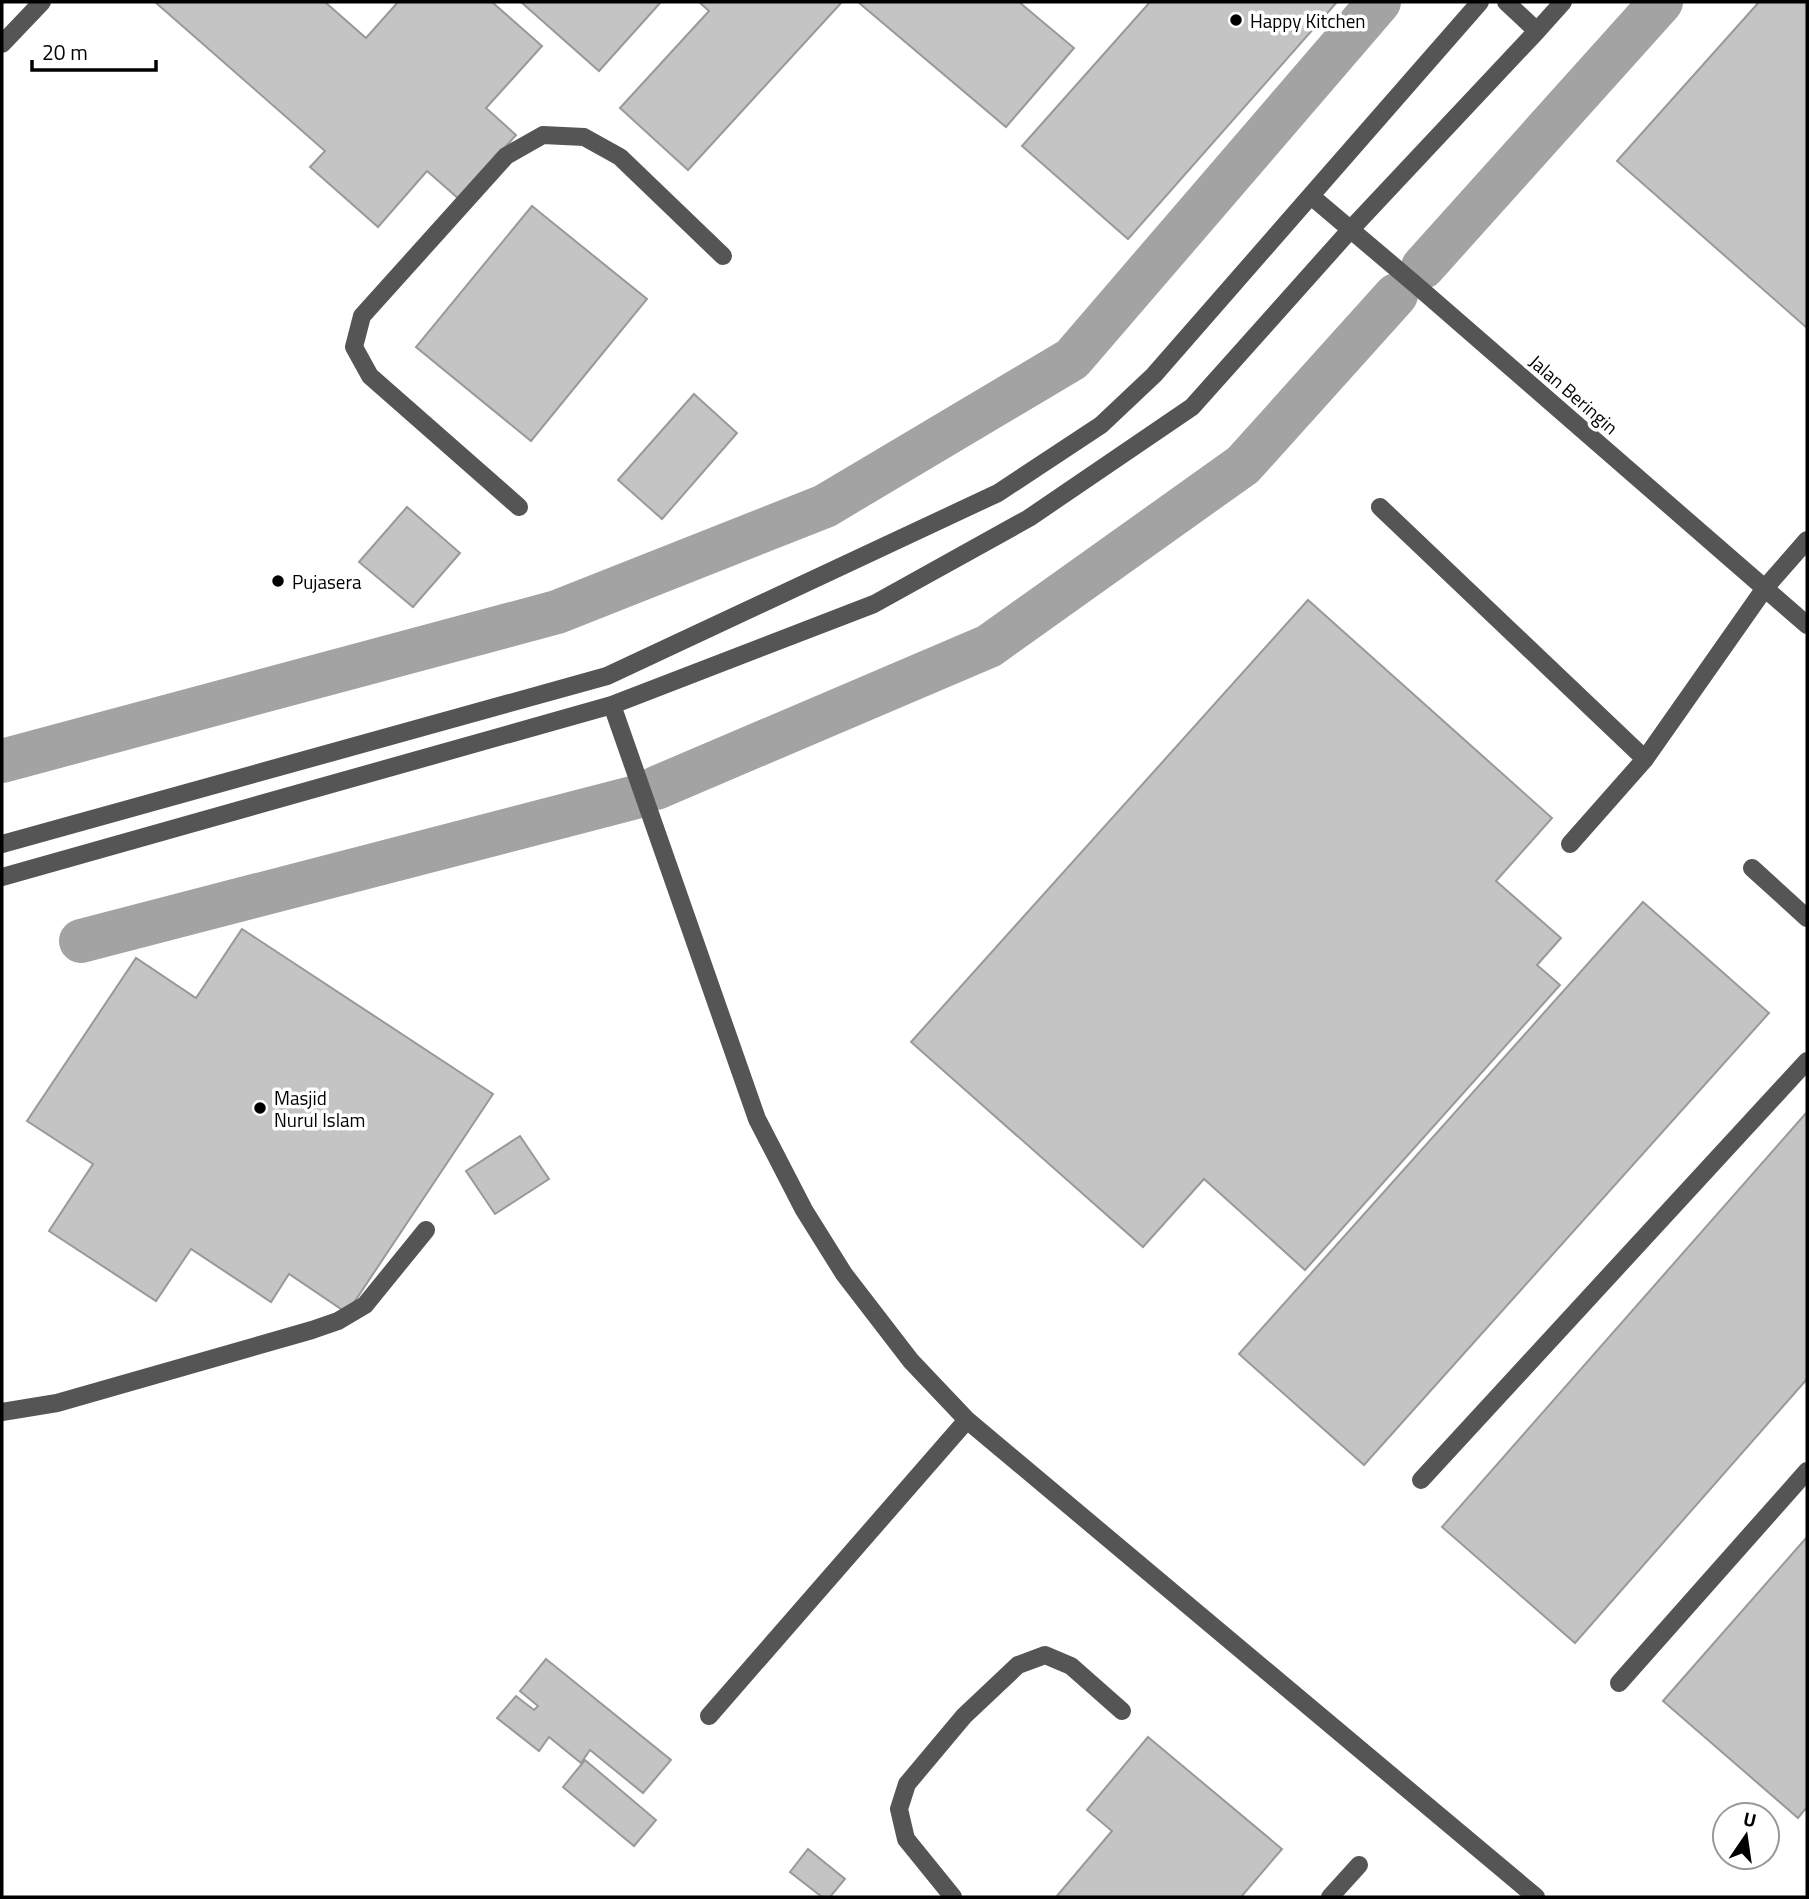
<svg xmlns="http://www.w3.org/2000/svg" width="1809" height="1899" viewBox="0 0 1809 1899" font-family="'Titillium Web',sans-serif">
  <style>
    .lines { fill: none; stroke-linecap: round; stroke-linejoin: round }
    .canal { stroke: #a3a3a3; stroke-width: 44 }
    .building { fill: #c4c4c4; stroke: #999; stroke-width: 2 }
    .minor { stroke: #555; stroke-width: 18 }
    .poi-dot { fill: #000; stroke: #fff; stroke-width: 2.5 }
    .labels { text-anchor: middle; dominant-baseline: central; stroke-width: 7; stroke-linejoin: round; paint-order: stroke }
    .poi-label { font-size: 19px; fill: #000; stroke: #fff; text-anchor: start }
    .street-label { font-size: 19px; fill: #000; stroke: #fff }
  </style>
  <rect width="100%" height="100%" fill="#fff"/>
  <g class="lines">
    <!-- canal -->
    <path class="canal" d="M1423,267L1661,2
      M2,761L557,612L825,506L1072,359L1379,2
      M656,788L989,646L1243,465L1396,295
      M81,941L636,797"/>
  </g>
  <!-- building -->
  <path class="building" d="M155,2H325L366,38L398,2H492L542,46L486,108L516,135L459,199L427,171L378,227L310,167L325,151Z
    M521,2H661L599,71Z
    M699,2H842L688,170L620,108L709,11Z
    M858,2H1019L1074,48L1006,127Z
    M1150,2H1337L1128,239L1022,146Z
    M1759,2H1807V328L1617,161Z
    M532,206L647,299L531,441L416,347Z
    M694,394L737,433L662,519L618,480Z
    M407,507L460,553L413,607L359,562Z
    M1308,600L1552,818L1496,881L1561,938L1537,965L1560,985L1305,1270L1204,1179L1143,1247L911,1042Z
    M1643,902L1769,1013L1364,1465L1239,1354Z
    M242,929L493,1094L347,1313L289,1274L271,1302L191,1249L156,1301L49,1231L93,1164L27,1121L136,958L196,998Z
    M1807,1112V1379L1575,1643L1442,1527Z
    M520,1136L549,1179L495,1214L466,1171Z
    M1807,1537V1807L1798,1818L1663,1701Z
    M546,1659L671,1760L643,1793L590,1750L581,1763L549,1737L539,1751L497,1718L516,1696L534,1710L538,1706L520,1691Z
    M1148,1737L1282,1849L1241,1897H1056L1112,1831L1087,1810Z
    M585,1760L656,1820L634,1846L563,1787Z
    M808,1849L845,1879L830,1897H822L790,1872Z"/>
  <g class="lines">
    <!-- minor -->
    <path class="minor" d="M1506,2L1537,31
      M2,44L42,2
      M1311,196L1416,285L1807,625
      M519,507L370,376L354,347L362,316L506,156L543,135L584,137L620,157L723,256
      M1380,507L1645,759
      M612,705L757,1119L804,1210L844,1274L911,1361L967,1420L1536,1897
      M2,844L607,676L998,493L1101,425L1154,375L1480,2
      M1570,844L1645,759L1765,588L1807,540
      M1752,868L1807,918
      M2,877L612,705L874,604L1029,518L1192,407L1351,229L1537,31L1563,2
      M2,1412L57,1403L312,1330L338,1321L365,1305L426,1230
      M1421,1480L1807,1061
      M1619,1683L1807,1471
      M709,1716L967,1420
      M953,1897L906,1839L899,1809L907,1784L964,1716L1018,1665L1045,1655L1071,1666L1122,1711
      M1330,1897L1359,1865"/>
  </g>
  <!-- markers -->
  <g class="poi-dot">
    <circle cx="1236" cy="20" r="7"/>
    <circle cx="278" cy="581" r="7"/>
    <circle cx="260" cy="1108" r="7"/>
  </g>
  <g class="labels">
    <!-- poi labels -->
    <g class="poi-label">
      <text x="1250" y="20">Happy Kitchen</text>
      <text x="292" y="581">Pujasera</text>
      <text x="274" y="1097">Masjid<tspan x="274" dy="22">Nurul Islam</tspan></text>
    </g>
    <!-- street labels -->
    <g class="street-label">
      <text transform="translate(1574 394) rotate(41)">Jalan Beringin</text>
    </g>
  </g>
  <!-- border -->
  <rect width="1809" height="1899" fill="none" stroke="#000000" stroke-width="7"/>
  <!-- north arrow -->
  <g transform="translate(1746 1836) rotate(13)"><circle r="33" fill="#ffffff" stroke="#999999" stroke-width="2"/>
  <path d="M0-5L12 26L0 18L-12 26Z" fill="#000000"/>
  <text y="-10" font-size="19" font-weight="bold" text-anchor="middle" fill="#000000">U</text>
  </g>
  <!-- scale -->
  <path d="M32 60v10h124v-10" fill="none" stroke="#000000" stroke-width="3.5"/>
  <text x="42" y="60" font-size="21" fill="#000000" stroke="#ffffff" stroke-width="5" paint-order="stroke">20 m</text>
</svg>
